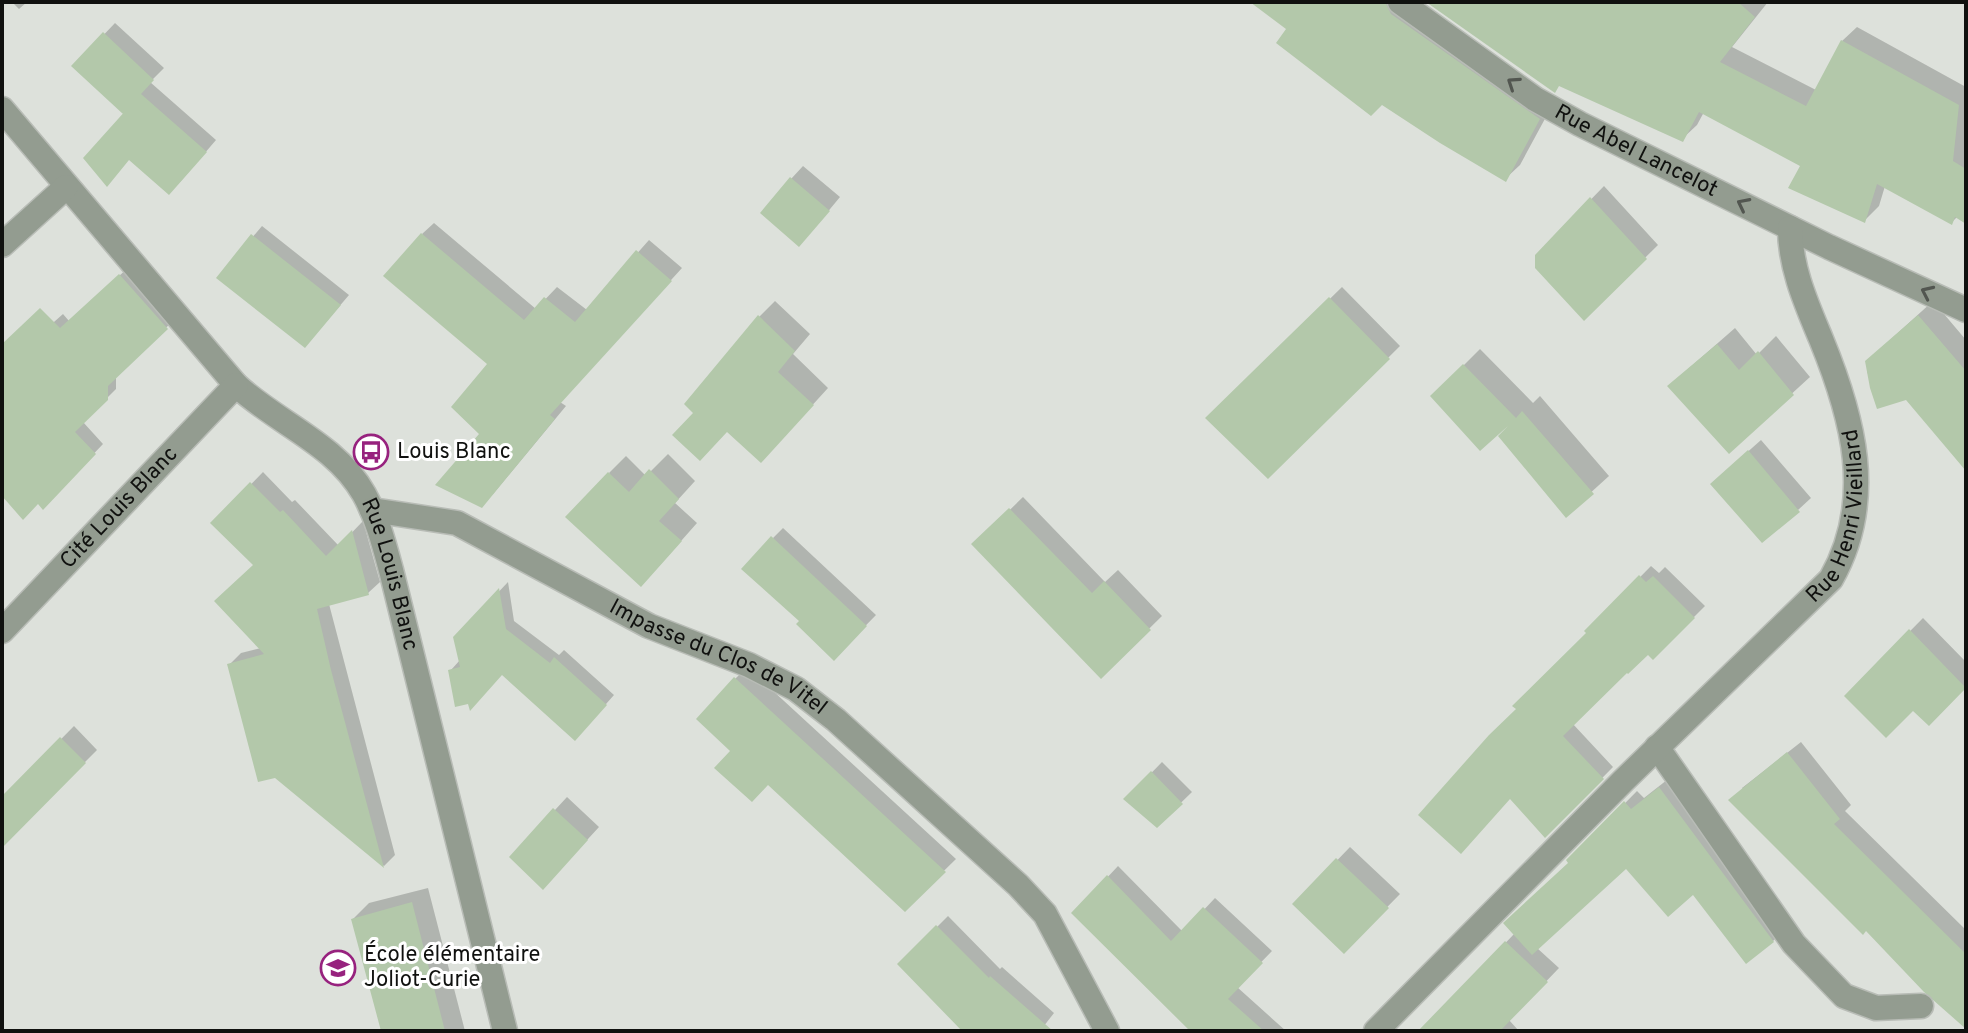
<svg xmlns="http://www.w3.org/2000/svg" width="1968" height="1033" viewBox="0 0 1968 1033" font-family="Overpass,sans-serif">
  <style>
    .shadow { fill: #0003 }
    .building { fill: #b3c8aa }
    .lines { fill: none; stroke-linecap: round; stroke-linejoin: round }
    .minor-casing { stroke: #b8bcb6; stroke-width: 27 }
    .minor { stroke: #939c90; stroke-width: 24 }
    .oneway { stroke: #525650 }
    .labels { text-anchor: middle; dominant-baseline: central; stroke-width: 6; stroke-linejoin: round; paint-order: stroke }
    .street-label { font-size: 22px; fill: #10110f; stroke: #fff }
    .poi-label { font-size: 22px; fill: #10110f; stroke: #fff; text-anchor: start }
  </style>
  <rect width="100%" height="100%" fill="#dde1db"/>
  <!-- shadow -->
  <path class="shadow" d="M12,2H27L19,9Z
    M1254,2H1408L1553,104L1520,165L1505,179L1289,29Z
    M1429,2H1768L1732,47L1816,90L1842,41L1857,27L1966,87V221L1958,216L1952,222L1885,186L1879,206L1864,221L1803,165L1704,112L1697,125L1682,139Z
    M115,23L164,68L150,82L216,140L180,182L133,106L74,66Z
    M803,166L840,197L811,232L791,179Z
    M1604,186L1658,245L1584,318L1537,255Z
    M434,223L536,309L557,287L587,310L649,240L682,268L560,402L566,406L493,494L482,434L490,364L422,234Z
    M262,226L349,295L314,336L219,277Z
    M129,267L175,319L116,376V389L83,422L103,444L43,507L38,502L2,492V368L63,314L69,321Z
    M1342,287L1400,346L1268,477L1208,418Z
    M775,301L810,334L793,354L828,388L777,444L727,430L696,413L759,317Z
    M1933,301L1966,340V466L1907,398L1878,406L1867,371V361Z
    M1735,328L1757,355L1776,336L1810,377L1729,451L1687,370Z
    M1480,349L1533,403L1540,396L1609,476L1566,515L1516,420L1433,396Z
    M1761,440L1811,498L1798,510L1725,472Z
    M668,454L695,481L675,503L697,523L658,567L609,473L626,456L646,476Z
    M263,472L292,502L295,500L339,546L363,521L380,582L368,593L329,604L395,855L384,866L275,775L229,665L241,653L261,648L255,564L213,523Z
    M1023,497L1105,582L1118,570L1162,616L1101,676L974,545Z
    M783,528L876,615L834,658L802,621L773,538Z
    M1651,566L1659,573L1665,567L1705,606L1653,658L1648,652L1572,723L1613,767L1546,835L1510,797L1589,633L1587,631Z
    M508,582L514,621L559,655L564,650L614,695L583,730L502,673L451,670L460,660L455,638Z
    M1923,618L1966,662V685L1929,723L1913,708L1846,696Z
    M747,667L956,859L905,909L733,751L735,679Z
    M74,726L97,750L2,845V799Z
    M1801,742L1851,805L1845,811L1966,930V1027L1742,788Z
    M1162,762L1192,792L1157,826L1126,799Z
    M1672,776L1785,929L1773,941L1693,892L1626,866L1537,948L1559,968L1509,1020L1519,1031H1421L1515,933L1570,862L1569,860L1637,791L1644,798Z
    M567,797L599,827L555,875V810Z
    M1350,847L1400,894L1344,951L1295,904Z
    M1118,866L1183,932L1215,898L1272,951L1237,987L1286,1031H1194L1074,913Z
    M428,888L465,1031H383L353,919L369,903Z
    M948,916L1000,969L1002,967L1054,1013L1040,1031H965L900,964Z"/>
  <!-- building -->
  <path class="building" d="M1250,2H1385L1391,14L1540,119L1506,182L1440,143L1382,105L1371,116L1276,43L1286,29Z
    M1426,2H1738L1755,17L1720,62L1806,106L1841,40L1959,105L1953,161L1966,169V224L1955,217L1952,225L1877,184L1865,223L1788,188L1800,166L1699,112L1683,142L1559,86L1555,93Z
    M103,32L154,80L141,94L207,152L169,195L129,160L107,187L83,158L127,109L123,114L71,66Z
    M790,177L830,211L799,247L760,213Z
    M1590,197L1647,259L1584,321L1535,268V255Z
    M421,233L524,320L544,297L575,322L636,250L672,281L550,415L555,419L482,508L435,485L479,434L451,407L487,364L383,276Z
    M251,234L341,305L305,348L216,278Z
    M119,274L168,329L108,386V400L75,432L96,454L43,510L38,504L23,520L2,496V344L40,308L60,328Z
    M1329,297L1390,359L1268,479L1205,418Z
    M758,315L795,351L778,372L814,405L761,463L727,432L700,461L672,435L693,413L684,404Z
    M1918,315L1966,371V471L1906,400L1877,409L1870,388L1865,361Z
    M1717,344L1739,370L1758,351L1794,395L1729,454L1667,386Z
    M1463,364L1516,418L1522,411L1594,494L1566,518L1498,436L1508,426L1480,451L1430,396Z
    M1748,450L1800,512L1762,543L1710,484Z
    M649,469L679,499L659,521L682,541L641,587L565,517L608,472L629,492Z
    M250,482L280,512L283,510L326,556L352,530L369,595L317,609L331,670L384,868L275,778L258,782L227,664L264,654L214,601L253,565L210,523Z
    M1009,508L1092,593L1104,581L1151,630L1101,679L971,544Z
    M771,536L867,626L834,661L796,624L799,621L741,569Z
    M1639,575L1646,582L1653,576L1695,618L1653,660L1648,655L1628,674L1627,673L1563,736L1604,779L1545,838L1510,799L1461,854L1418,815L1489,735L1516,709L1512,706L1586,633L1584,631Z
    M499,588L506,629L550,663L554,657L607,705L575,741L502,675L470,711L468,704L455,707L448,670L460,667L453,637Z
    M1909,629L1966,688L1929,726L1913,711L1886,738L1844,696Z
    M734,677L946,872L905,912L768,785L752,802L714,768L730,751L696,719Z
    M60,737L86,763L2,848V796Z
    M1787,752L1840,819L1834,824L1966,954V1029L1924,992L1866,931L1863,935L1728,800Z
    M1151,771L1183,804L1157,828L1123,799Z
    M1659,787L1774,942L1746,964L1693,895L1668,917L1626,869L1532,955L1503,923L1568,863L1566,860L1624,801L1631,809Z
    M553,808L588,840L543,890L509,857Z
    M1336,858L1389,908L1344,954L1292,904Z
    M1107,875L1171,941L1203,907L1263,963L1228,999L1264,1031H1190L1071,913Z
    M412,902L445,1031H381L351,919Z
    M936,925L989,978L990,976L1053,1031H962L897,964Z
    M1505,941L1548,982L1500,1031H1418Z"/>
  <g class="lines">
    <!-- minor casing -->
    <g class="minor-casing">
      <g id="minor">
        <path id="s1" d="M1400,2L1535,99L1580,124L1829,247L1966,310"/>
        <path id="s2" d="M2,109L236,385C277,423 336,444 364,494C377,517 384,544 391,570L505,1031"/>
        <path d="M2,245L66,187"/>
        <path id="s3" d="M372,510L457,523L649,626L749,665L796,689L836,720L1018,885L1045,914L1107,1031"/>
        <path id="s4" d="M2,631L236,385"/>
        <path d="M1657,747L1794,944L1844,996L1876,1008L1921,1006"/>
        <path id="s5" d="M1376,1031L1623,781L1831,579C1876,500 1853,417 1821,339C1806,303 1790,267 1790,228"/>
      </g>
    </g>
    <!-- minor -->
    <use href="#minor" class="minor"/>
  </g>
  <!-- one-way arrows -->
  <defs><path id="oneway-chevron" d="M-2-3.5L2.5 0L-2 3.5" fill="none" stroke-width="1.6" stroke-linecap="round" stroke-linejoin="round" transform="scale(2)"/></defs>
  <g class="oneway">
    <use href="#oneway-chevron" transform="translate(1513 83) rotate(-146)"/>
    <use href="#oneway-chevron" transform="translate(1743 204) rotate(-153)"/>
    <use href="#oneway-chevron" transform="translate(1927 292) rotate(-155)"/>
  </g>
  <!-- icons -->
  <defs>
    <g id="bus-ring" transform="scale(1.8)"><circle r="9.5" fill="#fff" stroke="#97227e" stroke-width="1.5"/><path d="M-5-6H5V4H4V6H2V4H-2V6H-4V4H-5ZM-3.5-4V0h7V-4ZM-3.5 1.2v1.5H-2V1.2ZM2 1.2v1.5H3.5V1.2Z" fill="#97227e"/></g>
    <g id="school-ring" transform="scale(1.8)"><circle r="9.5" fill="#fff" stroke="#97227e" stroke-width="1.5"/><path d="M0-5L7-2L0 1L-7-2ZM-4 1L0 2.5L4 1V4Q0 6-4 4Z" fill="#97227e"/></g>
  </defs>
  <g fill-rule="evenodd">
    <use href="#bus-ring" x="371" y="452"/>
    <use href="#school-ring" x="338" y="968"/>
  </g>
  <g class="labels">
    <!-- street labels -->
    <g class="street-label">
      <text stroke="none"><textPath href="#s1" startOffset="280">Rue Abel Lancelot</textPath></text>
      <text stroke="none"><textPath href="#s4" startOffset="170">Cité Louis Blanc</textPath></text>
      <text stroke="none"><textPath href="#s5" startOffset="704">Rue Henri Vieillard</textPath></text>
      <text stroke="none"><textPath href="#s2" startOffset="616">Rue Louis Blanc</textPath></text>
      <text stroke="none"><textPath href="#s3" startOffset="380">Impasse du Clos de Vitel</textPath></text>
    </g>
    <!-- poi labels -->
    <g class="poi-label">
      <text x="397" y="452">Louis Blanc</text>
      <text x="364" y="955">École élémentaire<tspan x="364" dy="25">Joliot-Curie</tspan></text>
    </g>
  </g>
  <!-- border -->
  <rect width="1968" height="1033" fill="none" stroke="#10110f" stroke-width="8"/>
</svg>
